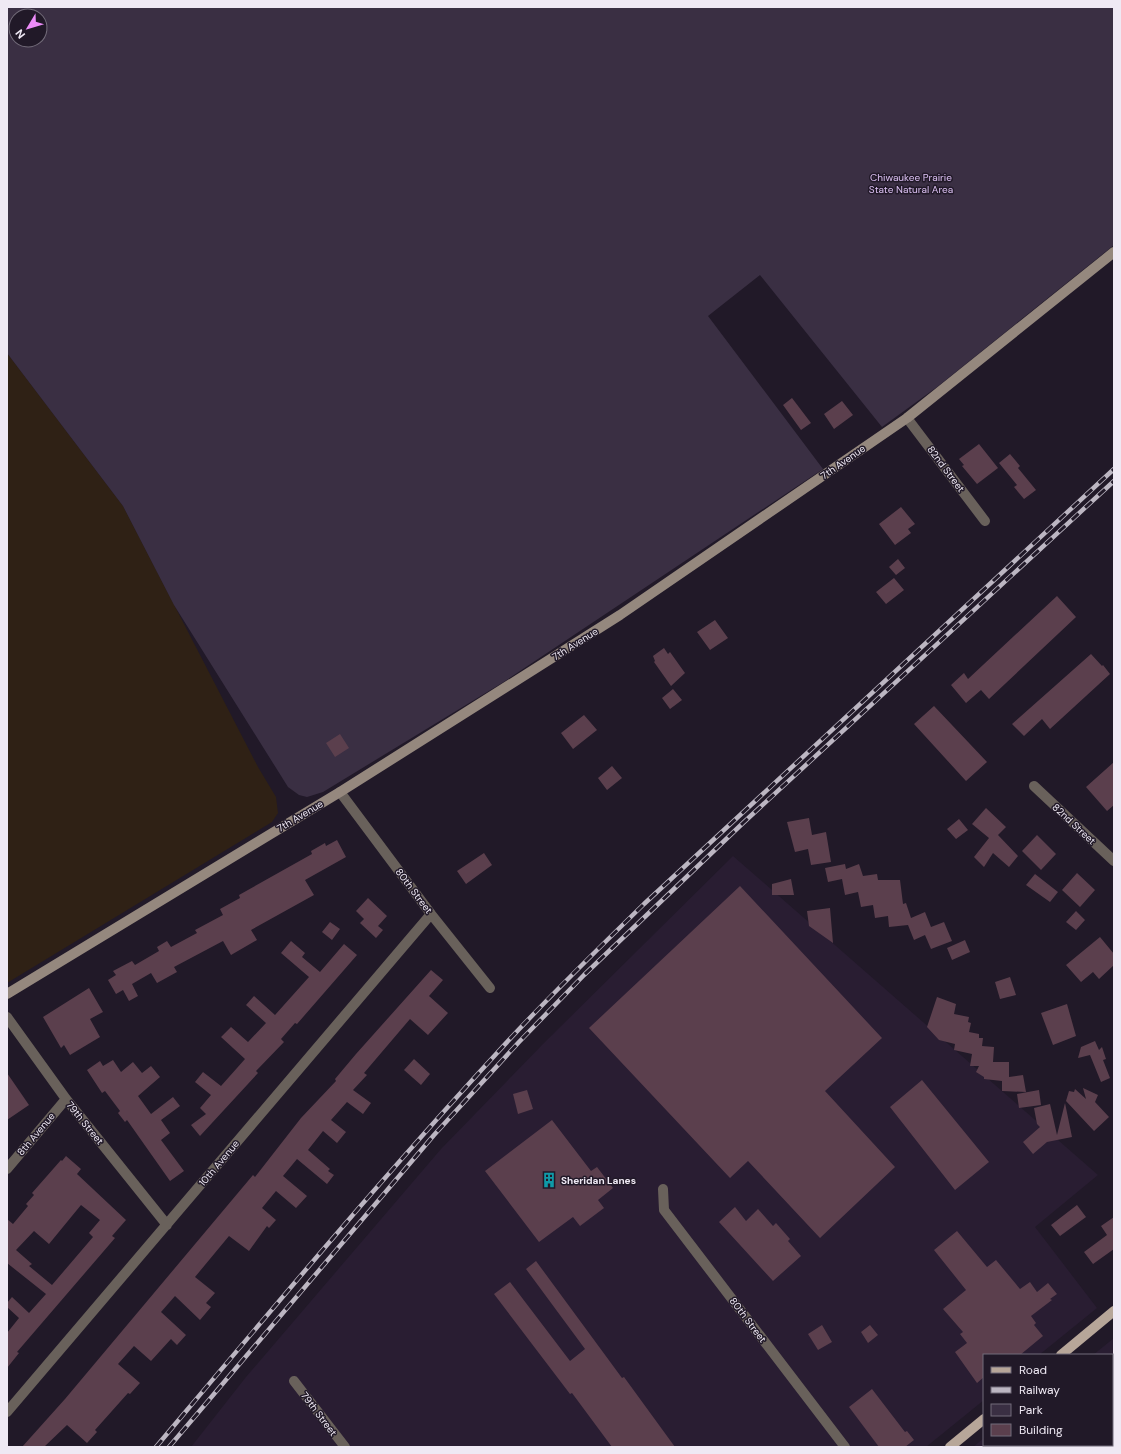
<svg xmlns="http://www.w3.org/2000/svg" width="1121" height="1454" viewBox="0 0 1121 1454" font-family="'DM Sans',sans-serif">
  <style>
    .built { fill: #291d32 }
    .industrial { fill: #2f2115 }
    .green { fill: #3a2f43; fill-rule: evenodd }
    .building { fill: #5b3f4d; fill-rule: evenodd }
    .lines { fill: none; stroke-linecap: round; stroke-linejoin: round }
    .street { stroke: #69615b; stroke-width: 10 }
    .secondary { stroke: #95887e; stroke-width: 10 }
    .primary { stroke: #b7a699; stroke-width: 10 }
    .rail-casing { stroke: #bcb6c2; stroke-width: 4.5 }
    .rail { stroke: #211928; stroke-width: 3; stroke-dasharray: 9; stroke-linecap: butt }
    .labels { text-anchor: middle; dominant-baseline: central; stroke-width: 3; stroke-linejoin: round; paint-order: stroke }
    .park-label { font-size: 10px; fill: #ddc2f4; stroke: #211928 }
    .street-label { font-size: 10px; fill: #efe9f4; stroke: #211928 }
    .poi-label { font-size: 10px; font-weight: bold; fill: #efe9f4; stroke: #211928; text-anchor: start }
  </style>
  <rect width="100%" height="100%" fill="#211928"/>
  <!-- built -->
  <path class="built" d="M733,856L1098,1175L1035,1227L1097,1308L1039,1355H984V1400L926,1447H191L246,1377L441,1149L543,1044Z
    M1114,1338V1447H1097L1096,1445H1112V1355H1093Z
    M984,1438V1445H999L1000,1447H973Z"/>
  <!-- industrial -->
  <path class="industrial" d="M7,353L123,506L258,767L276,797L278,813L272,822L7,983Z"/>
  <!-- green -->
  <path class="green" d="M7,7H1114V245L937,387L882,427L760,275L708,316L823,469L502,683L323,792L307,797L299,795L288,787L174,605L123,506L7,353ZM16,16H40V40H16Z"/>
  <!-- building -->
  <path class="building" d="M792,398L811,423L801,430L783,405Z
    M842,401L853,415L834,429L824,414Z
    M979,444L998,468L977,484L962,466L964,465L959,459Z
    M1010,454L1020,466L1018,468L1036,490L1024,499L1014,487L1017,485L999,463Z
    M901,507L915,524L908,529L911,533L895,545L879,524Z
    M898,559L905,568L896,575L889,567Z
    M894,578L904,590L886,604L876,592Z
    M1057,596L1076,617L989,699L981,690L966,703L951,685L964,673L968,679Z
    M715,620L728,638L710,650L697,632Z
    M664,648L668,654L670,652L685,673L671,686L654,662L655,661L653,656Z
    M1091,654L1102,666L1103,665L1110,674L1050,729L1042,719L1024,736L1012,724Z
    M673,689L682,700L670,709L662,698Z
    M934,706L987,762L966,781L914,724Z
    M584,715L597,730L573,749L561,733Z
    M340,734L349,748L335,757L326,743Z
    M1114,762V805L1107,811L1086,787Z
    M612,766L622,778L607,790L598,778Z
    M986,808L1006,827L998,835L1018,856L1009,867L993,853L984,867L974,857L989,838L972,824Z
    M809,818L812,835L826,832L831,862L811,865L808,849L795,852L787,822Z
    M959,819L968,830L956,839L947,829Z
    M1037,835L1056,854L1041,870L1022,851Z
    M337,840L346,857L305,880L314,895L251,930L257,940L231,955L223,941L174,967L177,972L157,983L151,973L132,984L138,996L129,1001L123,990L116,994L108,980L116,975L113,971L132,961L135,965L159,951L157,947L167,941L171,947L197,933L195,930L223,915L220,909L240,898L239,895L312,854L311,851L325,843L326,846Z
    M484,853L492,865L466,884L457,871Z
    M845,864L846,869L859,864L863,876L877,874L878,880H900L903,904L906,903L911,918L925,912L931,927L944,922L952,941L931,949L925,935L914,940L908,925L889,927L888,916L875,918L873,905L861,907L858,892L845,895L842,879L828,882L825,868Z
    M1077,873L1095,890L1080,907L1062,890Z
    M1035,874L1058,892L1050,902L1026,885Z
    M791,879L794,895H772V884Z
    M740,886L882,1038L825,1091L895,1167L820,1238L748,1161L730,1178L589,1028Z
    M368,898L387,916L378,926L383,930L376,938L360,923L364,919L356,911Z
    M830,908L833,943L809,926L807,911Z
    M1076,911L1085,920L1076,930L1066,922Z
    M330,922L340,929L332,940L322,932Z
    M1100,937L1114,954V965L1099,979L1093,972L1081,982L1066,965Z
    M965,940L970,952L952,960L947,948Z
    M291,941L305,953L302,957L320,972L344,944L357,955L297,1024L295,1023L281,1039L284,1042L256,1071L258,1073L200,1136L191,1125L206,1114L200,1108L211,1095L195,1082L203,1072L221,1086L245,1059L221,1037L231,1027L248,1042L266,1023L246,1005L254,996L275,1015L309,977L281,953Z
    M431,970L443,980L429,996L448,1013L428,1035L410,1019L364,1073L367,1075L353,1090L371,1103L363,1114L347,1102L331,1120L346,1132L337,1143L323,1131L308,1150L330,1169L328,1171L334,1175L327,1184L297,1159L283,1176L307,1196L296,1208L276,1191L262,1208L276,1220L269,1228L267,1226L249,1251L229,1236L195,1277L215,1293L206,1303L211,1307L200,1320L175,1296L161,1312L186,1335L177,1345L171,1339L151,1361L134,1346L118,1364L140,1383L130,1394L128,1393L95,1430L97,1432L87,1443L67,1425L44,1447H22L65,1399L253,1175L255,1177L301,1118L336,1081L335,1079L356,1054Z
    M1010,977L1016,995L1000,999L995,982Z
    M89,988L103,1012L90,1019L100,1037L70,1055L64,1045L61,1048L43,1017Z
    M937,997L956,1004L954,1014L969,1017L968,1022L971,1023L969,1032L979,1034V1038H983L982,1046L994,1047L993,1062H1009V1077L1023,1075L1026,1092L1002,1091V1081L984,1079V1077L976,1072L979,1066H970L972,1054L954,1050L955,1044L939,1040L927,1027Z
    M1067,1004L1076,1036L1053,1045L1041,1013Z
    M1095,1041L1099,1050L1102,1047L1106,1059L1103,1060L1110,1078L1101,1082L1090,1055L1078,1058L1081,1047Z
    M414,1059L430,1074L421,1085L404,1070Z
    M113,1060L121,1072L133,1062L142,1073L151,1066L160,1077L138,1096L151,1114L173,1097L180,1106L161,1120L170,1133L161,1140L184,1171L170,1181L127,1120L125,1122L118,1113L120,1111L105,1091L102,1093L87,1070L100,1061L103,1066Z
    M7,1073L29,1105L7,1120Z
    M922,1080L989,1162L955,1190L890,1107Z
    M1083,1088L1098,1095L1095,1102L1109,1117L1094,1131L1066,1101L1069,1091L1074,1092L1075,1089L1086,1099Z
    M527,1090L533,1109L518,1114L513,1094Z
    M1039,1090L1041,1105L1019,1108L1017,1094Z
    M1065,1103L1072,1137L1047,1142L1033,1154L1023,1142L1040,1127L1037,1124L1034,1108L1050,1104L1057,1135Z
    M552,1120L591,1171L597,1167L613,1188L598,1200L604,1208L580,1226L573,1217L539,1242L485,1171Z
    M66,1156L81,1169L77,1174L126,1220L112,1236L115,1238L17,1352L19,1353L7,1368V1333L19,1318L7,1307V1303L12,1297L29,1313L46,1294L7,1263V1219L13,1224L28,1206L26,1204L34,1195L32,1193L61,1160L62,1161ZM81,1205L100,1220L89,1233L93,1237L52,1285L29,1266L32,1264L16,1250L34,1231L49,1244Z
    M1077,1205L1086,1217L1060,1236L1051,1225Z
    M735,1207L746,1221L758,1209L773,1226L776,1223L790,1239L788,1241L801,1256L773,1281L719,1222Z
    M1114,1217V1249L1093,1264L1084,1252L1107,1235L1101,1226Z
    M957,1231L987,1267L996,1260L1020,1289L1030,1282L1037,1292L1048,1283L1057,1294L1050,1299L1052,1300L1031,1316L1036,1323L1034,1325L1043,1336L1020,1355H984V1377L977,1383L955,1352L967,1343L960,1334L963,1332L943,1309L966,1290L934,1250Z
    M536,1261L622,1378L624,1377L675,1447H612L572,1393L570,1394L494,1294L510,1282L570,1361L585,1349L526,1269Z
    M822,1325L832,1342L818,1350L808,1334Z
    M870,1325L878,1335L868,1343L861,1332Z
    M872,1389L905,1432L907,1431L914,1440L905,1447H879L849,1407Z"/>
  <g class="lines">
    <!-- street -->
    <path class="street" d="M907,418L985,521
      M1034,786L1114,861
      M340,792L431,914L490,988
      M7,1017L66,1099L167,1225
      M7,1169L66,1099
      M663,1189L664,1210L845,1447
      M294,1381L345,1447
      M7,1412L431,914"/>
    <!-- secondary -->
    <path class="secondary" d="M7,994L340,792L620,615L907,418L1114,252"/>
    <!-- primary -->
    <path class="primary" d="M1061,1355L1114,1311
      M950,1447L984,1419"/>
    <!-- rail casing -->
    <g class="rail-casing">
      <path id="rail" d="M156,1447C268,1314 379,1181 497,1053C544,1001 594,953 644,904L1114,469
        M169,1447L434,1135L519,1042L584,975L743,823L1114,481"/>
    </g>
    <!-- rail -->
    <use href="#rail" class="rail"/>
  </g>
  <!-- icons -->
  <defs>
    <g id="building-bare" transform="scale(1.2)"><path d="M-4-6H4V6H1V3H-1V6H-4ZM-2.5-4.3h1.7v1.8h-1.7ZM.8-4.3h1.7v1.8H.8ZM-2.5-1h1.7V.8h-1.7ZM.8-1h1.7V.8H.8Z" fill="#0f9aa8" stroke="#211928" stroke-width="2.5" paint-order="stroke"/></g>
  </defs>
  <g fill-rule="evenodd">
    <use href="#building-bare" x="549" y="1180"/>
  </g>
  <g class="labels">
    <!-- park labels -->
    <g class="park-label">
      <text x="911" y="177">Chiwaukee Prairie<tspan x="911" dy="12">State Natural Area</tspan></text>
    </g>
    <!-- street labels -->
    <g class="street-label">
      <text transform="translate(843 462) rotate(-35)">7th Avenue</text>
      <text transform="translate(946 469) rotate(53)">82nd Street</text>
      <text transform="translate(575 644) rotate(-32)">7th Avenue</text>
      <text transform="translate(300 816) rotate(-31)">7th Avenue</text>
      <text transform="translate(1074 824) rotate(43)">82nd Street</text>
      <text transform="translate(414 891) rotate(53)">80th Street</text>
      <text transform="translate(85 1123) rotate(51)">79th Street</text>
      <text transform="translate(36 1134) rotate(-50)">8th Avenue</text>
      <text transform="translate(219 1163) rotate(-50)">10th Avenue</text>
      <text transform="translate(748 1320) rotate(53)">80th Street</text>
      <text transform="translate(319 1414) rotate(53)">79th Street</text>
    </g>
    <!-- poi labels -->
    <g class="poi-label">
      <text x="561" y="1180">Sheridan Lanes</text>
    </g>
  </g>
  <!-- border -->
  <rect width="1121" height="1454" fill="none" stroke="#efe9f4" stroke-width="16"/>
  <!-- legend -->
  <rect x="983" y="1354" width="130" height="92" fill="#211928" stroke="#736c7a"/>
  <rect x="991" y="1367" width="20" height="6" fill="#b7a699" stroke="#736c7a"/>
  <text x="1019" y="1374" font-size="12" fill="#efe9f4">Road</text>
  <rect x="991" y="1387" width="20" height="6" fill="#bcb6c2" stroke="#736c7a"/>
  <text x="1019" y="1394" font-size="12" fill="#efe9f4">Railway</text>
  <rect x="991" y="1404" width="20" height="12" fill="#3a2f43" stroke="#736c7a"/>
  <text x="1019" y="1414" font-size="12" fill="#efe9f4">Park</text>
  <rect x="991" y="1424" width="20" height="12" fill="#5b3f4d" stroke="#736c7a"/>
  <text x="1019" y="1434" font-size="12" fill="#efe9f4">Building</text>
  <!-- north arrow -->
  <g transform="translate(28 28) rotate(232)"><circle r="19" fill="#211928" stroke="#736c7a"/>
  <path d="M0-3L7 15L0 10L-7 15Z" fill="#ed8cf9"/>
  <text y="-6" font-size="11" font-weight="bold" text-anchor="middle" fill="#efe9f4">N</text>
  </g>
</svg>
